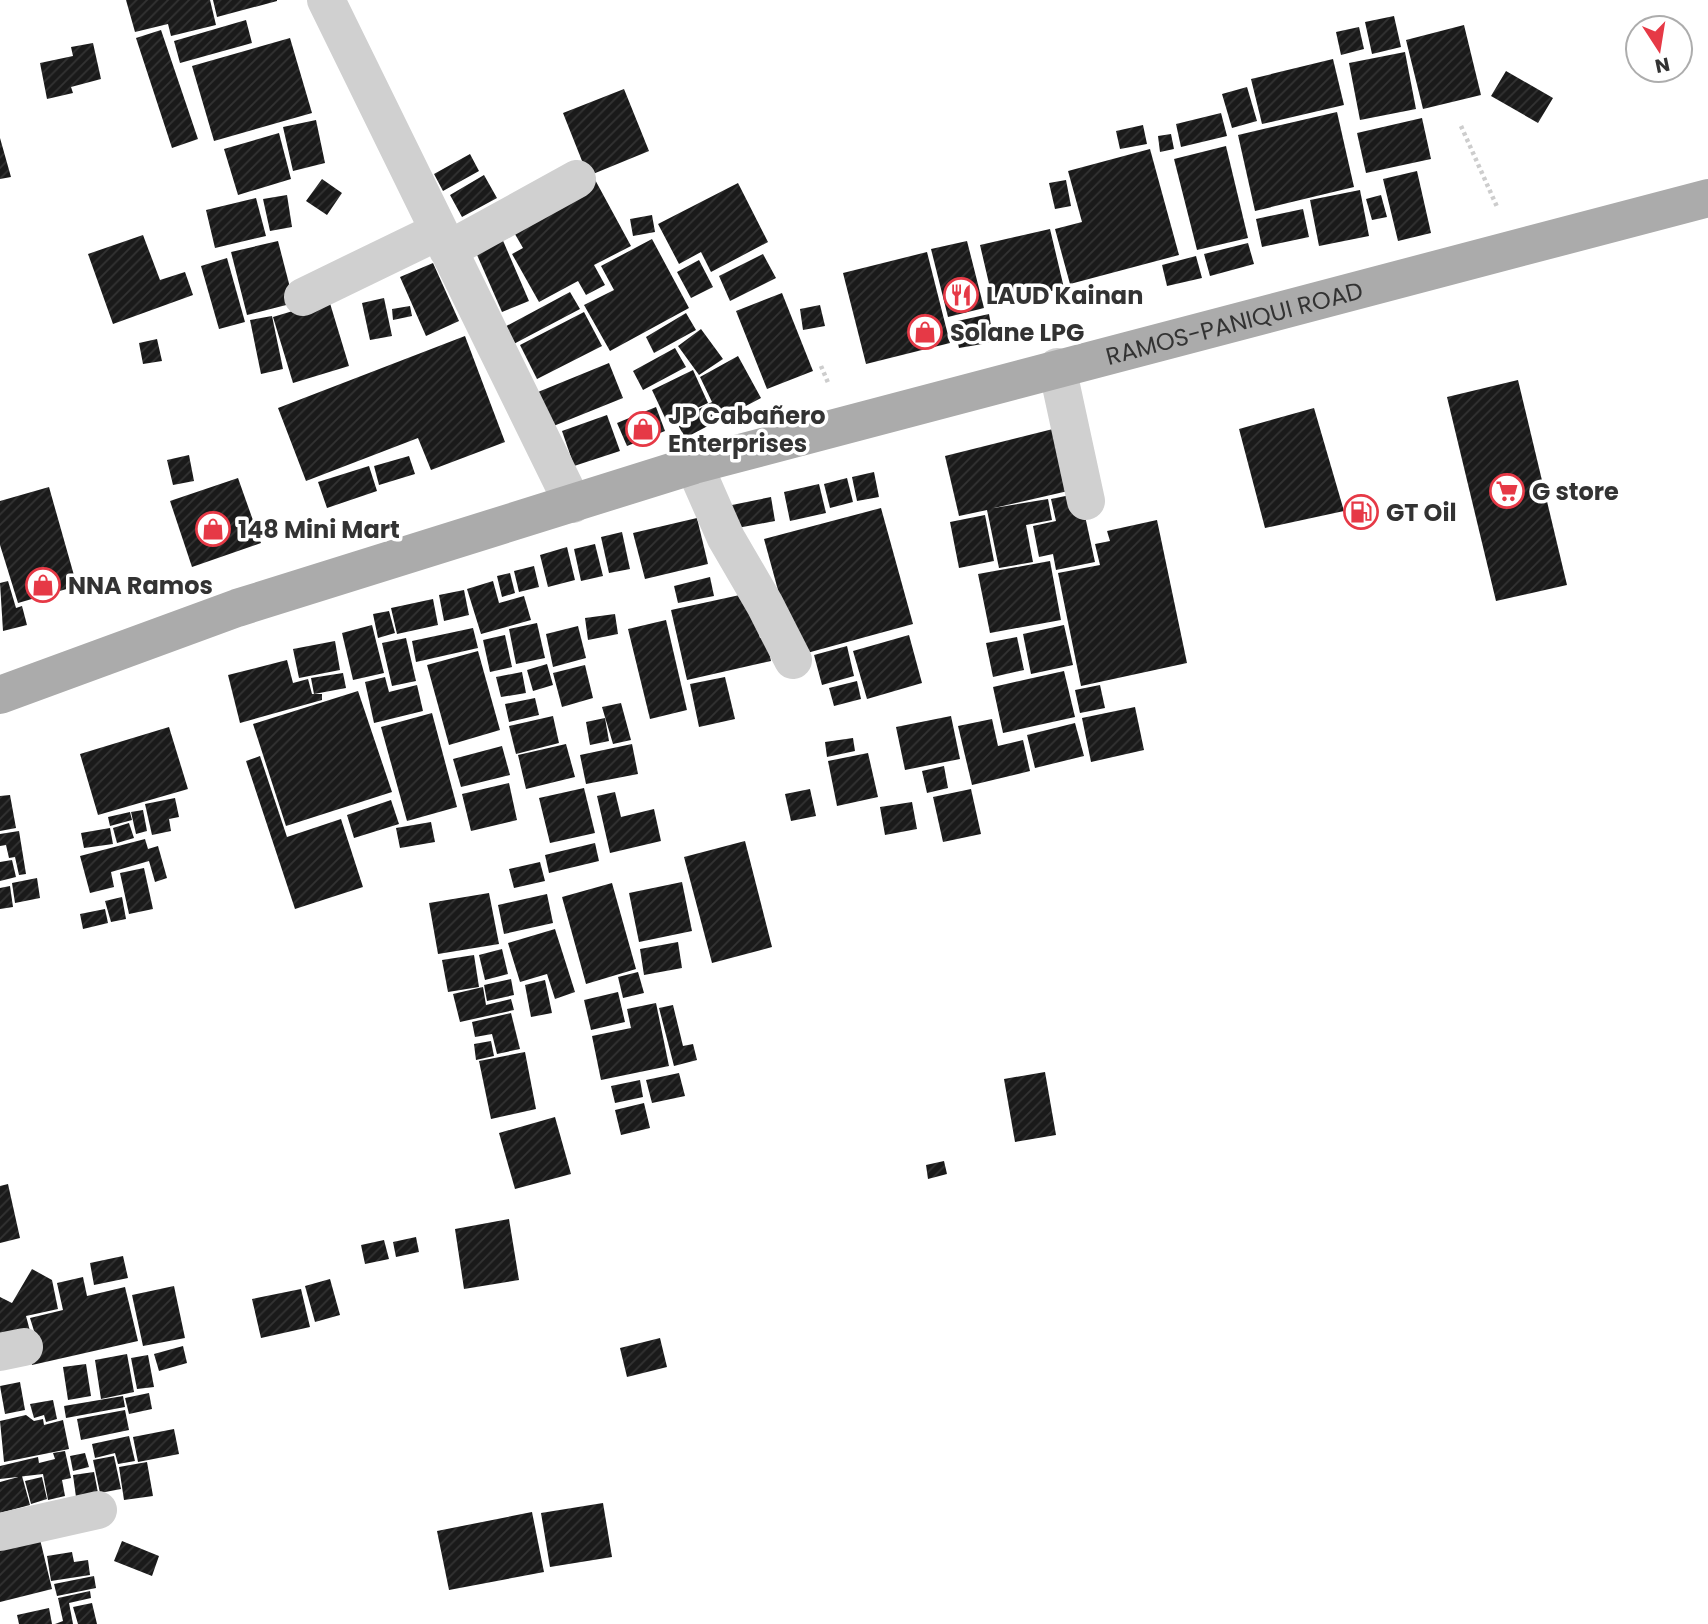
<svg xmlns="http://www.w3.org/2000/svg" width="1708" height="1624" viewBox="0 0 1708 1624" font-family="Poppins,sans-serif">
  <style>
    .building { fill: url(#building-hatch) }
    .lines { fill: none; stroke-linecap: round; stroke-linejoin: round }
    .path { stroke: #cdcdcd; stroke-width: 4.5; stroke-dasharray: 3.5 3.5; stroke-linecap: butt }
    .minor { stroke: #d0d0d0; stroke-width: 38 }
    .major { stroke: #ababab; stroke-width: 38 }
    .labels { text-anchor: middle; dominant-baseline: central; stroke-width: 7; stroke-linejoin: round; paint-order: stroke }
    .poi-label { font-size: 24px; font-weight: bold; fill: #333; stroke: #fff; text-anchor: start }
    .street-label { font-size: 24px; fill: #333; stroke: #fff }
  </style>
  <defs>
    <pattern id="building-hatch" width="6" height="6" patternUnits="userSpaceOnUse" patternTransform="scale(1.75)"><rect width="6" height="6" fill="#1a1a1a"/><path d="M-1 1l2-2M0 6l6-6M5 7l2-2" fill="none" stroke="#333"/></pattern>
  </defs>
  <rect width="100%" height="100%" fill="#fff"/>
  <!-- building -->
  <path class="building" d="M126,0H210L216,25L171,36L168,24L135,32Z
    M213,0H277V1L217,17Z
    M1394,16L1401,47L1372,54L1365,22Z
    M246,20L252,43L180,63L174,41Z
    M1464,25L1481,95L1423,109L1406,40Z
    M1359,27L1364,49L1341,55L1336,32Z
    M161,30L198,139L172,148L136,38Z
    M290,38L312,113L214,141L192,66Z
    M93,43L101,79L71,87L73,93L47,99L40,63L73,56L71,47Z
    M1405,52L1416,109L1360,120L1349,63Z
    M1333,59L1344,105L1262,124L1251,79Z
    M1506,71L1553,98L1538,123L1491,96Z
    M1247,87L1257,121L1232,128L1222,94Z
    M624,89L649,151L588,176L563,113Z
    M1337,112L1354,187L1255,211L1238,135Z
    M1221,113L1227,136L1181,147L1176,124Z
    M1422,118L1431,159L1366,173L1357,133Z
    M316,120L325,163L293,171L283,127Z
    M1143,125L1147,144L1120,149L1116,131Z
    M279,133L291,179L238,195L224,149Z
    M1171,134L1174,149L1160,152L1158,136Z
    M0,138L11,177L0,179Z
    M1226,146L1248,238L1197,250L1174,159Z
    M1150,149L1179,255L1070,284L1055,229L1082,222L1068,171Z
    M470,154L479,171L443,191L434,174Z
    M1417,171L1431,233L1398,241L1383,179Z
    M484,175L497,198L462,217L450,195Z
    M593,176L631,246L594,265L605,285L586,295L578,281L539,302L512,254L523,248L508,222Z
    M322,179L342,193L327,215L306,201Z
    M1066,180L1071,206L1055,209L1049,183Z
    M738,183L768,242L711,272L701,252L679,264L658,224Z
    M1360,190L1369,236L1319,246L1310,200Z
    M287,195L292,227L270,231L263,199Z
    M1381,195L1387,217L1372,220L1366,199Z
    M256,198L266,236L215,248L206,210Z
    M1303,209L1309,237L1262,247L1256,219Z
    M652,215L655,232L633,236L630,219Z
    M1050,229L1064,288L994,305L980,245Z
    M143,235L160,280L185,272L193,295L113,324L88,254Z
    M501,236L529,301L502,312L474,248Z
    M652,239L689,308L610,351L584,305L614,290L601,266Z
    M278,241L294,303L247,315L231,252Z
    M967,241L984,308L948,317L931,249Z
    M1248,243L1254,264L1210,276L1204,254Z
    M927,252L950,343L866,364L843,273Z
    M763,254L776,278L730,301L719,276Z
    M1196,256L1202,278L1167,286L1162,265Z
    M227,258L245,322L219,329L201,266Z
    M699,260L713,287L691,298L677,272Z
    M433,263L459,321L426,336L400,277Z
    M570,292L580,309L508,347L499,330Z
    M782,293L813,371L767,389L736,311Z
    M384,298L392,336L370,340L362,303Z
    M329,300L349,366L293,383L273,317Z
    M820,305L825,326L803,330L800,309Z
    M410,306L412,316L393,320L392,309Z
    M584,312L602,346L537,379L520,345Z
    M686,313L696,330L654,353L646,337Z
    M989,314L994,342L959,348L953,322Z
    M272,316L283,369L261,374L250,320Z
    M701,329L723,359L699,375L678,346Z
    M465,336L505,442L431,470L418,438L306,481L278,408Z
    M157,339L162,361L143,364L139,343Z
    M675,348L686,367L643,390L633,371Z
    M738,356L761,398L685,438L676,421L712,402L700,377Z
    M609,363L623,398L551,427L538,392Z
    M693,370L708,403L667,422L652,390Z
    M1518,380L1567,585L1496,601L1447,397Z
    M656,407L665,431L627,446L617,423Z
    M1314,408L1344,511L1265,528L1239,429Z
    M607,415L620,451L574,466L562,431Z
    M1053,429L1068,491L994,508L1048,499L1052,520L1026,525L1033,562L999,568L987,510L959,516L945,456Z
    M189,455L194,481L173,485L167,460Z
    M409,456L415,474L379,485L374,466Z
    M369,466L377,491L327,508L318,482Z
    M874,472L879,497L857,501L852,477Z
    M238,478L261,543L192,567L170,501Z
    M847,478L853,502L830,508L824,484Z
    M819,484L826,513L790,521L784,492Z
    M49,487L77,586L18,603L0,545V501Z
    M1080,493L1095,562L1056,570L1053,554L1039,557L1033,526L1056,521L1051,499Z
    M771,497L775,521L732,529L727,506Z
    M881,508L913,624L796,656L764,539Z
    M985,515L994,561L959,568L950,522Z
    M697,518L708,564L645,579L633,533Z
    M1157,520L1187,663L1081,686L1058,573L1100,565L1095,544L1110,541L1107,531Z
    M622,532L630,569L609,573L601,537Z
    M595,544L603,576L581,581L574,549Z
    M567,547L575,580L548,587L540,555Z
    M1050,561L1061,620L990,633L978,574Z
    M534,566L539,587L519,592L514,571Z
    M510,573L515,593L502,597L497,576Z
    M710,577L714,596L678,603L674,586Z
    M8,581L16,608L22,606L27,625L3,631L0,583Z
    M493,581L499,603L524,596L531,620L481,634L467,589Z
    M464,590L469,615L444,621L439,595Z
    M749,593L760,638L766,637L771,661L687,680L671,610Z
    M433,599L438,625L397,634L391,608Z
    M389,611L395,633L378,638L373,614Z
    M615,614L618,634L588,640L585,618Z
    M666,620L687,710L650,719L628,629Z
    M537,623L545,658L516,664L509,629Z
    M372,625L384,673L353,680L342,633Z
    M1064,625L1073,665L1031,674L1023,634Z
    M578,626L586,658L553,667L546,634Z
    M473,628L478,648L416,662L412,641Z
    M505,635L512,667L490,672L483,640Z
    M909,635L922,683L867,699L853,651Z
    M1017,637L1024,670L993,677L986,643Z
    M406,638L416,681L392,686L382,643Z
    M335,641L340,670L299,678L293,649Z
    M847,646L854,676L822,685L814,655Z
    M478,651L500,730L449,745L427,665Z
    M287,660L293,683L308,679L312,694H322V700L240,723L228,675Z
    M547,664L553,685L533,691L527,670Z
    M585,665L593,698L562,707L553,673Z
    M1064,671L1075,717L1003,733L993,687Z
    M522,672L526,693L501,697L496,677Z
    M343,673L346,688L314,694L311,678Z
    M385,677L389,692L417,685L423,711L374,723L365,682Z
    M725,677L735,719L699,727L690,684Z
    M857,681L861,699L834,706L829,688Z
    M1100,685L1105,708L1080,713L1075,690Z
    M358,691L392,792L286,826L253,724Z
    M535,698L539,715L509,722L505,704Z
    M621,703L631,740L613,744L602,707Z
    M1135,707L1144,750L1091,762L1082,718Z
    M432,713L457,807L407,821L381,727Z
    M553,716L559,743L516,754L509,726Z
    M951,716L960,759L905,770L896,727Z
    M605,718L609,741L590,745L586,722Z
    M992,719L998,746L1023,740L1030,771L972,785L958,726Z
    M1075,723L1084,756L1035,768L1027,735Z
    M169,727L188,789L98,815L80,754Z
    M853,738L855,751L827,757L825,742Z
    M566,744L575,777L526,789L518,755Z
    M632,744L638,774L586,784L580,755Z
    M502,746L510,775L461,787L453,759Z
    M868,753L878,797L837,806L828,761Z
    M260,756L287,837L341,819L363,887L295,909L246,761Z
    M944,766L948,788L927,793L922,771Z
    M509,783L517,820L471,831L462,794Z
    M584,788L595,833L550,843L539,798Z
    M810,789L816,816L791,821L785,794Z
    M971,789L981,834L943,842L933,797Z
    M615,792L621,817L654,809L661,841L610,853L597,796Z
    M10,795L16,828L0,831V796Z
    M175,798L179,817L169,819L171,831L152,835L145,804Z
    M391,800L399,824L354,838L347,815Z
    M912,802L917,829L885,835L880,807Z
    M143,810L147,831L136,834L131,812Z
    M130,812L132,820L110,826L108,817Z
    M431,822L435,842L400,848L396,828Z
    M129,823L134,838L117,843L113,828Z
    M110,828L113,844L84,848L81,833Z
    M19,831L26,874L19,875L15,857L9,858L6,845L0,846V834Z
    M145,839L148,849L158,846L167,878L155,882L149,861L111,872L114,887L90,893L80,856Z
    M745,841L772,947L712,963L684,857Z
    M595,843L599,861L549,873L545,855Z
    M12,860L16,877L0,881V862Z
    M540,862L545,881L514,888L509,869Z
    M144,868L153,909L129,914L120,873Z
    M37,878L40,898L15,903L12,883Z
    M682,882L692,931L639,942L629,893Z
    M612,883L636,969L586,984L562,897Z
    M10,886L13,907L0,909V888Z
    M489,893L499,944L438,954L429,903Z
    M547,894L553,923L504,934L498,905Z
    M122,897L126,919L111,922L105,901Z
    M105,909L108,923L83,929L80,914Z
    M555,929L575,992L555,999L547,974L520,982L508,943Z
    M678,942L682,968L644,975L640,949Z
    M502,949L508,974L485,980L479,955Z
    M474,955L479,987L448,992L442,960Z
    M638,972L644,993L623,998L618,977Z
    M511,979L514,995L487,1001L484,985Z
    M545,980L552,1013L531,1017L525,985Z
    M483,987L486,1005L511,999L514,1010L460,1022L453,994Z
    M618,992L625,1022L591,1030L584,1000Z
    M656,1003L669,1066L601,1080L592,1036L631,1028L627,1009Z
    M673,1005L683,1046L693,1044L697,1060L674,1066L659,1008Z
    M511,1013L520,1049L497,1054L492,1034L475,1037L472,1022Z
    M491,1041L494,1056L476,1060L474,1044Z
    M525,1052L536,1109L491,1119L479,1061Z
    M1045,1072L1056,1135L1015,1142L1004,1079Z
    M679,1073L685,1096L652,1103L646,1080Z
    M640,1080L643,1097L615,1103L611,1086Z
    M644,1103L650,1128L621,1135L615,1110Z
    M555,1117L571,1174L515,1189L499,1133Z
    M944,1161L947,1174L928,1179L926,1165Z
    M8,1184L20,1238L0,1243V1186Z
    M509,1219L519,1280L464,1289L455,1229Z
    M416,1237L419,1252L396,1257L393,1242Z
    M384,1240L389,1259L365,1264L361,1245Z
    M123,1256L128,1278L94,1285L90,1263Z
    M32,1269L52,1280L58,1309L26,1316L30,1331L0,1338V1297L12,1303Z
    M83,1277L87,1296L125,1287L138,1341L32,1365L25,1337L35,1334L30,1318L63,1310L57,1283Z
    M330,1279L340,1315L315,1322L305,1286Z
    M174,1286L185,1338L143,1346L132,1295Z
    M301,1289L310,1327L261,1338L252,1299Z
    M660,1338L667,1367L627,1377L620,1348Z
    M183,1346L187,1363L159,1371L154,1354Z
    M127,1354L134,1392L101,1399L95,1360Z
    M148,1355L154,1387L137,1389L131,1358Z
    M86,1364L91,1396L68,1400L63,1367Z
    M20,1382L25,1410L5,1414L0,1386Z
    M149,1393L152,1409L129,1414L125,1398Z
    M123,1396L125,1407L66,1418L64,1406Z
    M53,1400L57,1419L46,1422L44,1415L34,1418L30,1404Z
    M125,1410L129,1430L81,1440L77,1419Z
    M26,1415L34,1421L43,1419L44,1425L63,1420L69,1449L4,1462L0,1421Z
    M174,1429L179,1454L138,1462L133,1437Z
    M129,1436L135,1461L118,1464L115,1453L95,1458L92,1444Z
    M65,1451L71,1478L62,1480L65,1496L48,1500L43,1474L0,1479V1466L38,1457L39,1463L55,1459L53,1453Z
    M85,1453L89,1467L73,1471L70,1456Z
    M114,1456L121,1489L100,1493L93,1460Z
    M147,1462L153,1496L124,1500L119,1467Z
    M94,1472L98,1493L76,1497L73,1475Z
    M22,1476L30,1505L0,1513V1482Z
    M42,1477L47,1499L31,1504L25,1481Z
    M603,1503L612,1557L550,1567L541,1513Z
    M532,1512L544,1572L449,1590L437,1531Z
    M37,1527L52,1589L0,1602V1536Z
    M122,1541L159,1556L152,1576L114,1561Z
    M72,1552L74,1562L88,1560L90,1575L51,1581L47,1556Z
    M94,1576L96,1588L57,1596L54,1584Z
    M90,1591L91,1598L69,1603L73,1624H55L63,1621L58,1598Z
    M92,1603L97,1624H78L73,1607Z
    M49,1608L52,1624H19L17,1615Z"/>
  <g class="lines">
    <!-- path -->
    <path class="path" d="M1461,126L1498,209
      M821,366L829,385"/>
    <!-- minor -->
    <path class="minor" d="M326,0L573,504
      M448,250L577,179
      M303,297L439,231
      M1057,367L1086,501
      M694,465L726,538L765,605L793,660
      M0,1352L24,1347
      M0,1532L98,1510"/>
    <!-- major -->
    <path class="major" id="s1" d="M0,695L237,608L694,465L1708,198"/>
  </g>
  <!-- icons -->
  <defs>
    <g id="restaurant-ring" transform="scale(1.75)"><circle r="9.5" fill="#fff" stroke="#e63946" stroke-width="1.5"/><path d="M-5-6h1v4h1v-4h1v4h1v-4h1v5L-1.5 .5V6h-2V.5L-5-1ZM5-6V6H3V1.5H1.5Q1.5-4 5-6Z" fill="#e63946"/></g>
    <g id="shop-ring" transform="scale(1.75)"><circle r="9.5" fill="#fff" stroke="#e63946" stroke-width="1.5"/><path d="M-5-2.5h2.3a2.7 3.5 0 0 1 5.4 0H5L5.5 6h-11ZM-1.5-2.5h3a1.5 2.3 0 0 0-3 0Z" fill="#e63946"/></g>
    <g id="supermarket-ring" transform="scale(1.75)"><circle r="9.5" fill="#fff" stroke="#e63946" stroke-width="1.5"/><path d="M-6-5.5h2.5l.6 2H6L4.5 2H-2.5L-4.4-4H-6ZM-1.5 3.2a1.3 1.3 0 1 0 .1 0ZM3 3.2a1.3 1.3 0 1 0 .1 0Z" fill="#e63946"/></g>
    <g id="fuel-ring" transform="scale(1.75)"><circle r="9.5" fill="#fff" stroke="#e63946" stroke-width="1.5"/><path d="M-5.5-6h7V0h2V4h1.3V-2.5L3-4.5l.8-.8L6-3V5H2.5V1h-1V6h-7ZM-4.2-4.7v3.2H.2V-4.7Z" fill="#e63946"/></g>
  </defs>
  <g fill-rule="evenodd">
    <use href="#restaurant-ring" x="961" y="295"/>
    <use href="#shop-ring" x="925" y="332"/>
    <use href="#shop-ring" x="643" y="429"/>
    <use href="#supermarket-ring" x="1507" y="491"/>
    <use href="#fuel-ring" x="1361" y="512"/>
    <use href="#shop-ring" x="213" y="529"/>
    <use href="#shop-ring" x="43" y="585"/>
  </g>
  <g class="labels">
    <!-- poi labels -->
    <g class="poi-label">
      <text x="986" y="295">LAUD Kainan</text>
      <text x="950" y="332">Solane LPG</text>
      <text x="668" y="415">JP Cabañero<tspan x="668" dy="28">Enterprises</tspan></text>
      <text x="1532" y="491">G store</text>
      <text x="1386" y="512">GT Oil</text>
      <text x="238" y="529">148 Mini Mart</text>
      <text x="68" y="585">NNA Ramos</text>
    </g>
    <!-- street labels -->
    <g class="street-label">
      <text stroke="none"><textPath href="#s1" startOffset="1290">RAMOS-PANIQUI ROAD</textPath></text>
    </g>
  </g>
  <!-- north arrow -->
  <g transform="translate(1659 49) rotate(168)"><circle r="33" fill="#ffffff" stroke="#adadad" stroke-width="2"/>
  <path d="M0-5L12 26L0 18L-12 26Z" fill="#e63946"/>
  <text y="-10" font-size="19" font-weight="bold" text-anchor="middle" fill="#333333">N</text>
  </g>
</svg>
